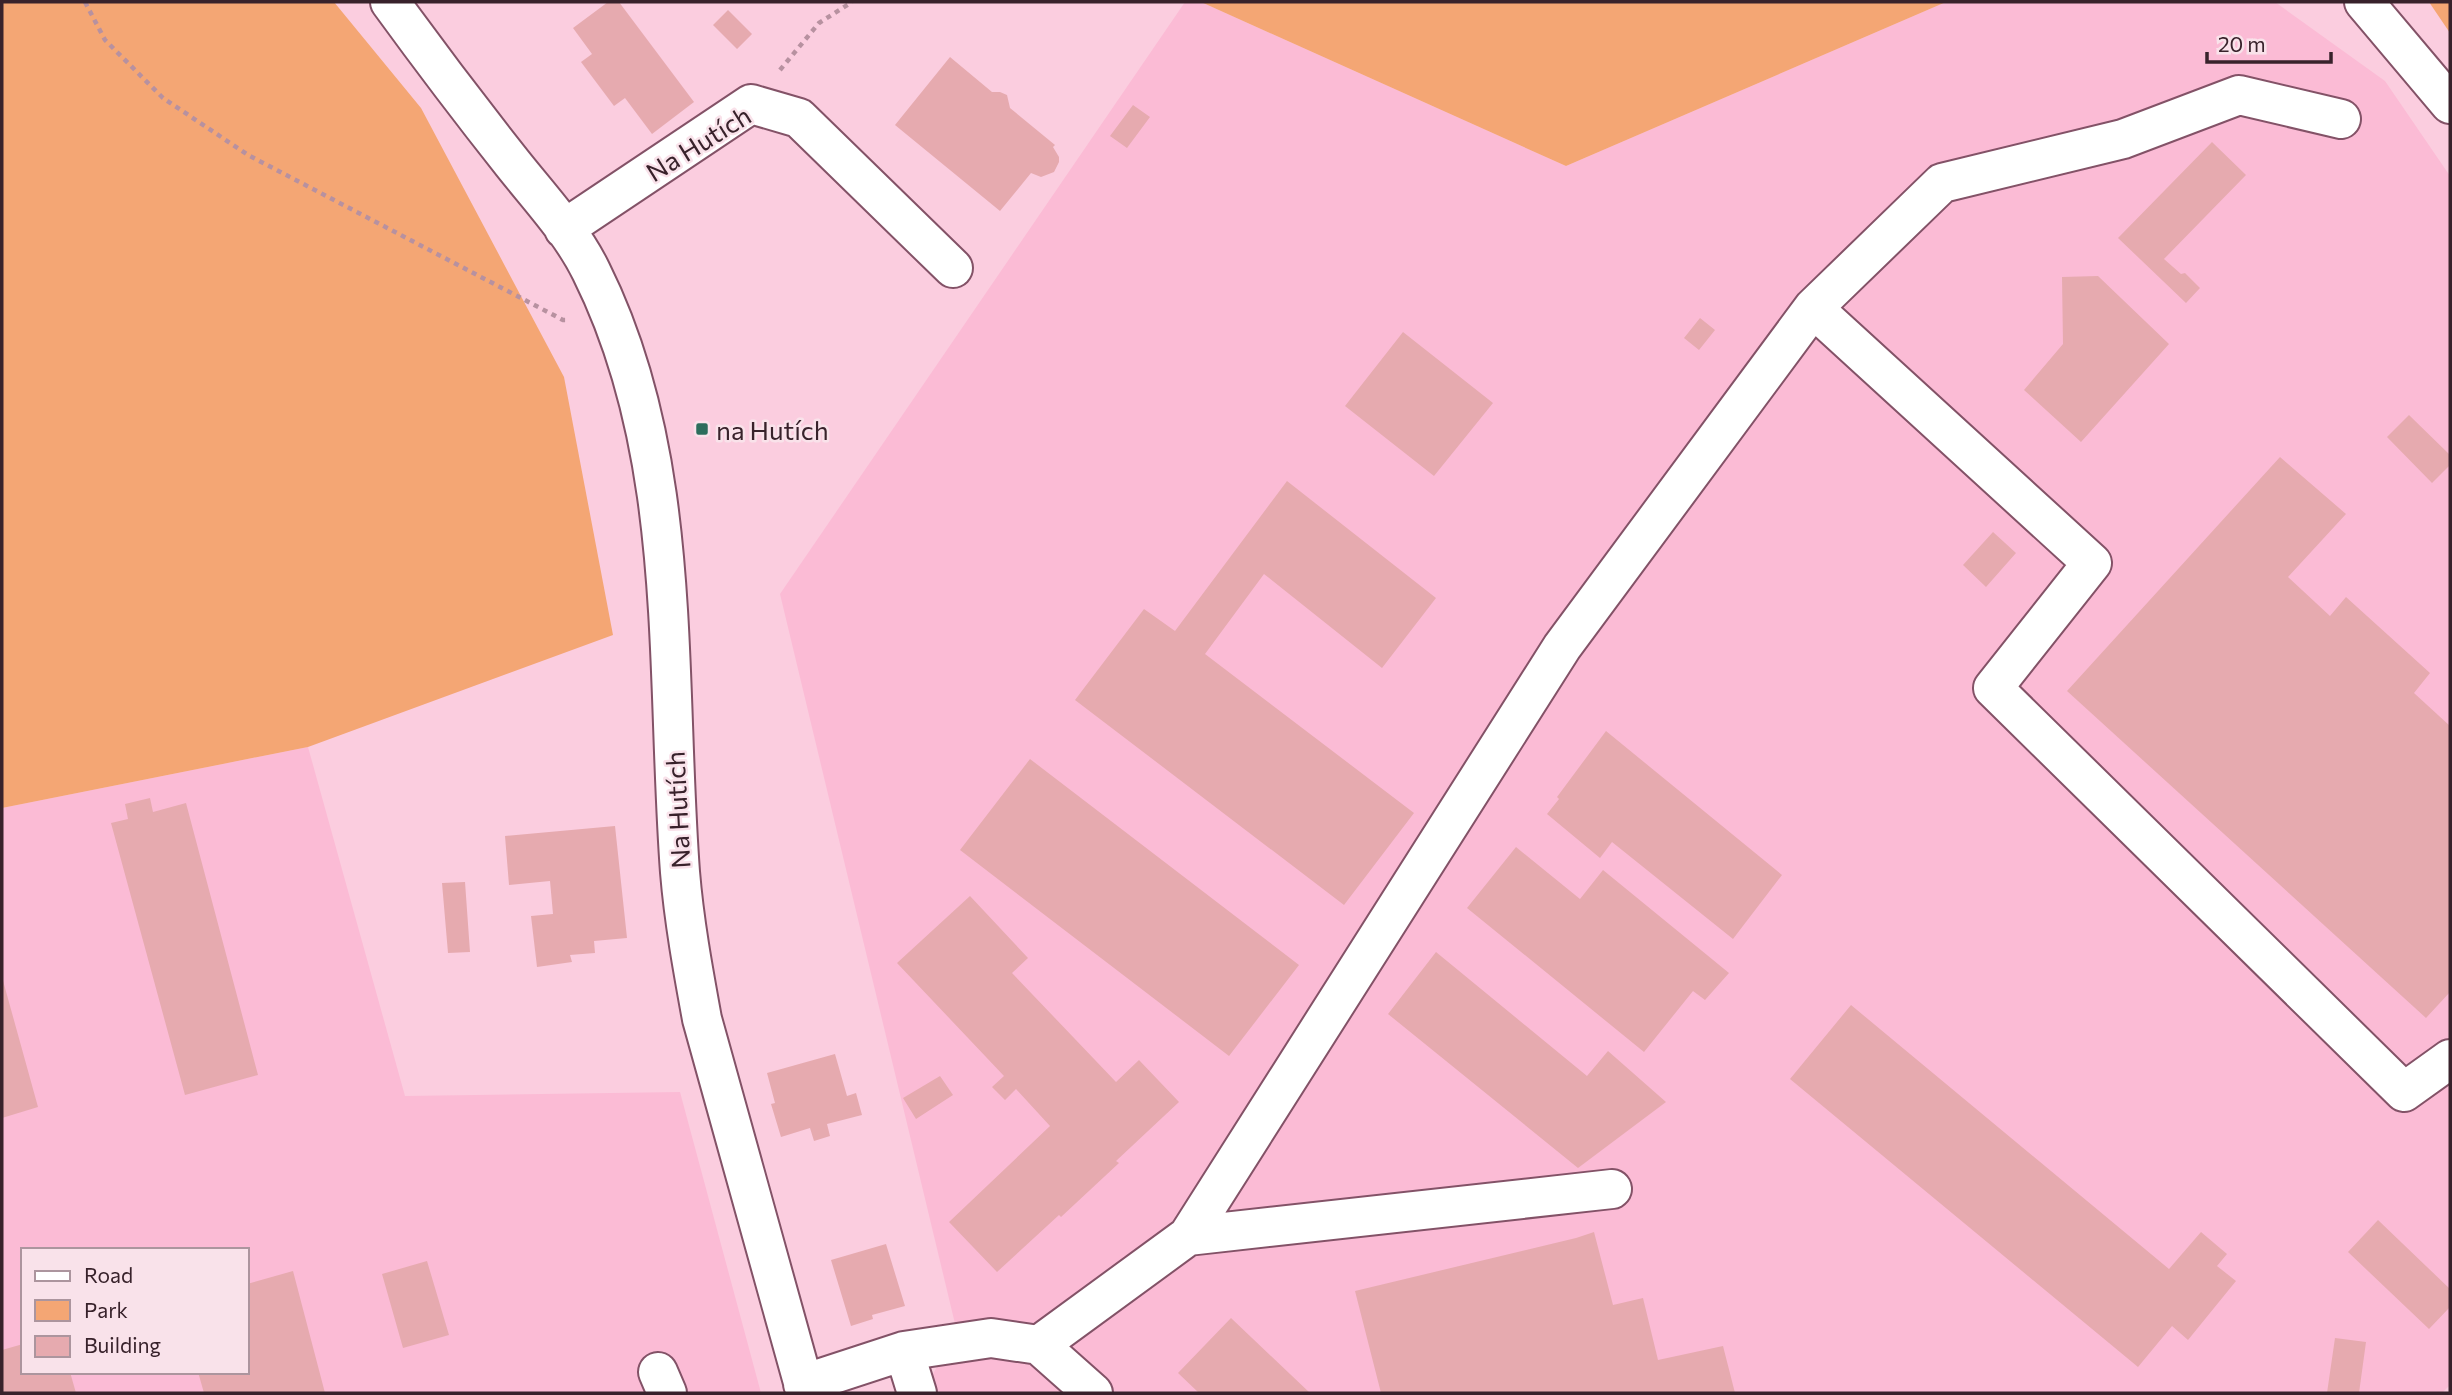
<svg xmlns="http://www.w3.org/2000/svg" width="2452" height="1395" viewBox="0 0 2452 1395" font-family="Commissioner,sans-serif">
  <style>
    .built { fill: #fbbbd5; fill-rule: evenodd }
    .green { fill: #f4a674 }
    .building { fill: #e6aaaf }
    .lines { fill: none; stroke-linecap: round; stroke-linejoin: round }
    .minor-casing { stroke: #835267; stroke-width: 42 }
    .path { stroke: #b791a0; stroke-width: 4.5; stroke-dasharray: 5 5; stroke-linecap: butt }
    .minor { stroke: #fff; stroke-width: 38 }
    .poi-dot { fill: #2c6d5c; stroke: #f9e2ea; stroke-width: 2.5 }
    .labels { text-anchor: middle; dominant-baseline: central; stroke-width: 5; stroke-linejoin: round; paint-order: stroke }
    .street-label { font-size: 26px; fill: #38222b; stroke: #f9e2ea }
    .poi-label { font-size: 26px; fill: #38222b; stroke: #f9e2ea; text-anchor: start }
  </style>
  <rect width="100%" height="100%" fill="#fbcddf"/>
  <!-- built -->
  <path class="built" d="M1185,2H1201L1566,166L1946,2H2275L2385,81L2450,176V1385L2442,1393H922L957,1332L780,594Z
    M308,747L405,1096L680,1092L761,1393H2V808ZM23,1250H247V1372H23Z"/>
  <!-- green -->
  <path class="green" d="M2,2H334L421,108L564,377L613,635L308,747L2,808Z
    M1201,2H1946L1566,166Z
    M2429,2H2450V33Z"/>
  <!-- building -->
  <path class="building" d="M608,2H619L694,102L652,134L625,98L614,106L581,62L592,54L573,28Z
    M728,10L752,34L737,49L713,25Z
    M950,57L992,92H1000L1007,95L1010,108L1055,145L1053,147L1059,157V162L1054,172L1041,177L1031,173L1000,211L895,125Z
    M1133,105L1150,117L1127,148L1110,136Z
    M2212,142L2246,175L2164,259L2181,274L2185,273L2200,288L2186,303L2118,238Z
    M2098,276L2169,344L2081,442L2024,390L2063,344L2062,277Z
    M1700,318L1715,330L1699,350L1684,338Z
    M1403,332L1493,403L1434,476L1345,406Z
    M2409,415L2450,455V465L2432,483L2387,437Z
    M2280,457L2346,514L2288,577L2330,616L2346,597L2430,673L2414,693L2450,726V992L2426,1018L2067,691Z
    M1287,481L1436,598L1382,668L1264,574L1205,654L1414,813L1344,905L1075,700L1144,609L1175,631Z
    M1993,532L2016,553L1986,587L1963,565Z
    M1606,731L1782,875L1733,939L1612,842L1600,858L1547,814L1559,799L1557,797Z
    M1030,759L1299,965L1229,1056L960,850Z
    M150,798L153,812L186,803L258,1075L185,1095L111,823L128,819L125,804Z
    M615,826L627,938L594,941L595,953L570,955L572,962L537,967L531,916L553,914L550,881L509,885L505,836Z
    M1516,847L1580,899L1603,870L1729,973L1705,1000L1693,991L1644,1052L1467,908Z
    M465,882L470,952L448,953L442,883Z
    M970,896L1028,958L1012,973L1116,1082L1139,1060L1179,1102L1116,1161L1119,1163L1061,1217L1059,1215L997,1272L949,1222L1050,1126L1016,1089L1005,1100L992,1087L1004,1076L897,963Z
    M1436,952L1587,1076L1608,1051L1666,1102L1578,1168L1388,1014Z
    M2,977L38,1107L2,1118Z
    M1851,1005L2169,1269L2201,1232L2227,1254L2217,1266L2236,1281L2188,1340L2172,1326L2138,1367L1790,1079Z
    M835,1054L847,1096L856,1093L862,1115L827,1124L830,1136L814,1141L810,1128L781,1137L771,1104L775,1103L767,1073Z
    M940,1076L953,1095L916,1119L903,1098Z
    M2378,1220L2450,1289V1307L2429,1329L2348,1252Z
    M1594,1232L1613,1305L1643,1298L1658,1360L1723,1346L1735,1393H1381L1355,1291L1576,1238Z
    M886,1244L905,1306L872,1315L873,1319L851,1326L831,1260Z
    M427,1261L449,1335L403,1348L382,1274Z
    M293,1271L325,1393H204L198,1372H247V1284Z
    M1231,1318L1310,1393H1199L1178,1373Z
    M2335,1338L2366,1342L2359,1393H2327Z
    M23,1344V1372H70L76,1393H2V1350Z"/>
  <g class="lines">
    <!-- minor casing -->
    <g class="minor-casing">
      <path id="minor" d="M390,2C430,57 471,111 513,164C540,198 572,232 591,271C684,457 665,671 680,872C684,921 693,970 702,1019L806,1393
        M2364,2L2450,104
        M564,229L751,104L799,118L953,268
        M1813,308L2092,563L1993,688L2404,1092L2450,1059
        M1188,1236L1612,1189
        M1039,1345L1093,1393
        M904,1351L917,1393
        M658,1372L667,1393
        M803,1384L904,1351L991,1338L1039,1345L1188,1236L1562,647L1813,308L1942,183L2123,139L2239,95L2341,119"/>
    </g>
    <!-- path -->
    <path class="path" d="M85,2L105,40L163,98L248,155L563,320H567
      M780,70L819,23L852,2"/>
    <!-- minor -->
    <use href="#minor" class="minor"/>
  </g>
  <!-- markers -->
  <rect class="poi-dot" x="695" y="422" width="14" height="14" rx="3.5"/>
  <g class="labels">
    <!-- street labels -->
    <g class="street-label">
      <text transform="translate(698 143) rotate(-32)">Na Hutích</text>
      <text transform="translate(677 810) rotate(-93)">Na Hutích</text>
    </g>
    <!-- poi labels -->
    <g class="poi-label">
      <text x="716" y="429">na Hutích</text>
    </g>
  </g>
  <!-- border -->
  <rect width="2452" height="1395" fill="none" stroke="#38222b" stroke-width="7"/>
  <!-- legend -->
  <rect x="21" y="1248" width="228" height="126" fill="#f9e2ea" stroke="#ac959e" stroke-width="2"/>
  <rect x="35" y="1271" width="35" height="10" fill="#ffffff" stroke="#ac959e" stroke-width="2"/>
  <text x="84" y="1283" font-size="21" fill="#38222b">Road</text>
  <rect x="35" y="1300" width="35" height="21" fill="#f4a674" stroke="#ac959e" stroke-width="2"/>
  <text x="84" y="1318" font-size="21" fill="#38222b">Park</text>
  <rect x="35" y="1336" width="35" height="21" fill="#e6aaaf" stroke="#ac959e" stroke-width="2"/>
  <text x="84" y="1353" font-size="21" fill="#38222b">Building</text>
  <!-- scale -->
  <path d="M2207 52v10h124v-10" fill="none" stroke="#38222b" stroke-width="3.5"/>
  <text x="2218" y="52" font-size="21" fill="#38222b" stroke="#f9e2ea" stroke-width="5" paint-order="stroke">20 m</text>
</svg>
